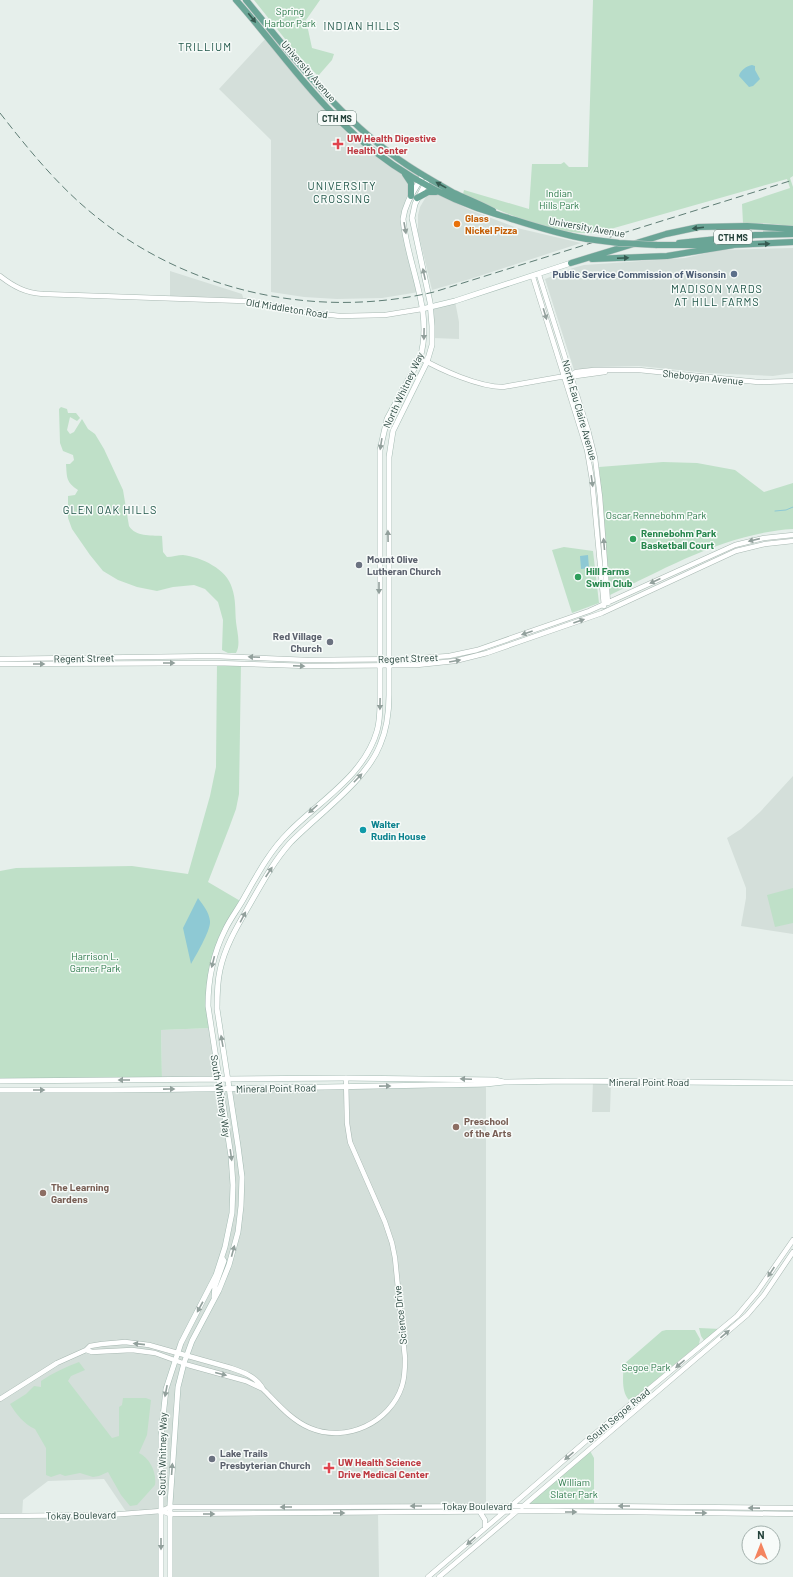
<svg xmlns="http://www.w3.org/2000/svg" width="793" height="1577" viewBox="0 0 793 1577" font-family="Barlow,sans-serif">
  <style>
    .built { fill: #d4dfda; fill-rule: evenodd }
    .green { fill: #bfe0c8 }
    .water { fill: #8ec9d4 }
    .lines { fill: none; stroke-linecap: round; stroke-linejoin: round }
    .stream { stroke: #8ec9d4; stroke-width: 1 }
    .tertiary-casing { stroke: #a8b8b2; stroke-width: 5.5 }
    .secondary-casing { stroke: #a4bbb3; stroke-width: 6 }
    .primary-casing { stroke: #c2cac8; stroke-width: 7 }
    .tertiary { stroke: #fff; stroke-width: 4.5 }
    .secondary { stroke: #fff; stroke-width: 5 }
    .primary { stroke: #6aa596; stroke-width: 6 }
    .rail { stroke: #5f7d75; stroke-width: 1; stroke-dasharray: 8 4; stroke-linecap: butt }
    .primary-bridge-casing { stroke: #c2cac8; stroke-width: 7; stroke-linecap: butt }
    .primary-bridge { stroke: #6aa596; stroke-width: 6 }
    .oneway { fill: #365b51 }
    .oneway2 { fill: #92a09c }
    .health-dot { fill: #e0444e; stroke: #f7fbf9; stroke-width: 1.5 }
    .food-dot { fill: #e8710a; stroke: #f7fbf9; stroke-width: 1.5 }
    .service-dot { fill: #5c6f8a; stroke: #f7fbf9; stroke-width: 1.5 }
    .leisure-dot { fill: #2e9e5b; stroke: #f7fbf9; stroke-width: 1.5 }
    .worship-dot { fill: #6b7280; stroke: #f7fbf9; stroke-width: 1.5 }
    .culture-dot { fill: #0f9aa8; stroke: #f7fbf9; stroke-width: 1.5 }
    .education-dot { fill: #8d6e63; stroke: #f7fbf9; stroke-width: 1.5 }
    .labels { text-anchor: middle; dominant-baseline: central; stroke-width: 3; stroke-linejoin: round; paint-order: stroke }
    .shield { fill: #f7fbf9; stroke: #637a73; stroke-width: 1 }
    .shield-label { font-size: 9px; font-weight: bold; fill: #24423a }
    .park-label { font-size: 10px; fill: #2d7a4b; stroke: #f7fbf9 }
    .street-label { font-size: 10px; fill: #24423a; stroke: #f7fbf9 }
    .health-label { font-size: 10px; font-weight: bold; fill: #be3a42; stroke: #f7fbf9; text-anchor: start }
    .food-label { font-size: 10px; font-weight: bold; fill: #c56008; stroke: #f7fbf9; text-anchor: start }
    .service-label { font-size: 10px; font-weight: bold; fill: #4e5e75; stroke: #f7fbf9; text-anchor: end }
    .leisure-label { font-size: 10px; font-weight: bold; fill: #27864d; stroke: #f7fbf9; text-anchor: start }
    .worship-label { font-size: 10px; font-weight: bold; fill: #5b616d; stroke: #f7fbf9; text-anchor: start }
    .culture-label { font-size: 10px; font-weight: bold; fill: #0d838f; stroke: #f7fbf9; text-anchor: start }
    .education-label { font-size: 10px; font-weight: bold; fill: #785e54; stroke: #f7fbf9; text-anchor: start }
    .neighbourhood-label { font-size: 11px; letter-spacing: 1px; fill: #1f5548; stroke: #f7fbf9 }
  </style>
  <rect width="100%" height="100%" fill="#e6efeb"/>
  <!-- built -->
  <path class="built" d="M267,37L338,119L398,167L411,183L403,219L419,292L382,298L337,299L304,297L271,292V140L219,89Z
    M435,193L470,210L517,228L581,243L470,279L432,290L418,232V215L420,207L427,195Z
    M793,248V373L773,376L708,373L639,366L599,367L574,370L545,279L573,268L584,265L685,258L720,250Z
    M170,271L242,294L244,301L170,299Z
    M455,301L459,322V339L433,338L430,308Z
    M793,776V934L741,926L746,898V888L727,838L741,829L760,812Z
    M211,1028L219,1080H162L161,1030Z
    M593,1081H611L610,1112H592Z
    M486,1084V1506L170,1507L161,1512V1577H0V1090ZM104,1479L127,1513L22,1516L23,1500L48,1481Z
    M378,1513L379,1577H170V1514Z"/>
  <!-- green -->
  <path class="green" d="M254,0H320L306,20L312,48L334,54L332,60L318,76L297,54Z
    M593,0H793V176L790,178L793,187V226L761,223H743L742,204L790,188L787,179L600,232C561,239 499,211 463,194L464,190L529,209L532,164H561L564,162L569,167H588Z
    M61,407L67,409L68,413H76L80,418L77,421L70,417L67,430L70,434L74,432L82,419L88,429L95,434L104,449L123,490L129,526C136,537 150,535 162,536L163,552L167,557C172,557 178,555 183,555C201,557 227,569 232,588C236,599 235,611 236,622C237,631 241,645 236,653H228L222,650L223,620L218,602L205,589L194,585L173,587L157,591L137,587L118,580L103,571L90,555L72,529L68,518V496L75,495L78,490C66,482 67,478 66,464H70L74,460L73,455L63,451L60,443L59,409Z
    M663,462L697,463L735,470L764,492L793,483V529C727,533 668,567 610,595L599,467Z
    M564,547L593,551L599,603L572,613L552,550Z
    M217,663H241L239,794L236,809L229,828L208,882L242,902L225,929L209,981L211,1028L161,1030L162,1080L0,1081V871L16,868L132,866L188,874L210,796L216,767Z
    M793,888V923L775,927L767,895Z
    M699,1328L721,1329L705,1342L701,1336Z
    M666,1330H695L700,1339L699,1344L633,1399L629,1400C621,1392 623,1375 624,1364L662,1331Z
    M79,1362L85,1370L71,1376L68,1381L112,1438L119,1436V1407L122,1405L123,1398H146L151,1400L147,1435L139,1453C150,1458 157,1473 155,1485L137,1505L130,1506L121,1495L108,1472L99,1476L93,1477L80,1473L65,1476L60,1474L51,1477L46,1475V1448L35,1429C24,1424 16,1414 10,1404L26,1394L34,1386L41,1387V1381C53,1373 65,1367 79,1362Z
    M589,1449L594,1458V1506L522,1507Z"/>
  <!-- water -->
  <path class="water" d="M752,65L755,66V70L760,79L753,86L749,87L739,76C740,70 747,66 752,65Z
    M588,555L589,568L581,569L580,556Z
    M198,898C203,905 209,912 210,921C211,930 196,955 191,964L183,928Z"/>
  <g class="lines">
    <!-- stream -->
    <path class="stream" d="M775,511L786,510L793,507"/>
    <!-- tertiary casing -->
    <g class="tertiary-casing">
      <path id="tertiary" d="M539,275L588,430L595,458L600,497L608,603
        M0,276C14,287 26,293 43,294L244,301L305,312L340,316L385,315L422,309
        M533,277L587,450L592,480L604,606
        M420,358C441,370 479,387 503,387L571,375L576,376L605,372
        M571,375L576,372L594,370H639L758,382L793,381
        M0,659L214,656L307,660L407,659L449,656L477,650L589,611L735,545L764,538L793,535
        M0,664L217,663L307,666L417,665L455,661L487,653L602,613L736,551L765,544L793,541
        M86,1350L92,1352L132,1350L155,1353L188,1365L246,1381L263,1389
        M0,1399L57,1363L86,1350L90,1346L102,1344L125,1342L149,1345L231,1368C243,1372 257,1377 263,1389C277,1403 291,1420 310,1428C346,1443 390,1423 402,1386C405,1377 405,1367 405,1358L395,1258L392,1243L385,1222L350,1142L347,1123L346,1078
        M511,1506L586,1441L737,1316L757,1292L793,1240
        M522,1507L747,1315L764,1295L793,1252
        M161,1511L170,1514L546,1511L793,1514
        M480,1512L485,1520V1528
        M0,1516L109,1515L161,1511L170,1507H211L598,1506L793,1508
        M428,1577L504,1512
        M439,1577L516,1512"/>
    </g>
    <!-- secondary casing -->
    <g class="secondary-casing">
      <path id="secondary" d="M422,309L455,301L571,263
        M0,1081L346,1078L495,1080L503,1082
        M0,1090C162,1091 324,1087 486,1084L504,1082L567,1081L793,1083
        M214,1297L215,1286L224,1261L222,1258
        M161,1577V1436L166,1389L181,1343L216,1275L225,1247L232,1213L233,1185L231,1156L208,1006C208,979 213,954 225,930C230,919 238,909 244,898C257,875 269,852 288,833C319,801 364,776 377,731C380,721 380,711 380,701V450L387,419L420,358C434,311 407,265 403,219C405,202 415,190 423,175
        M170,1577V1504L178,1387L184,1363L192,1341L219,1290L229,1265L238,1232L241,1206L242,1177L238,1146L217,1009C217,996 217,983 220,970C225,946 238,925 250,904C262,883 274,861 290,843C317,815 366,781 380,745C387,729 389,712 389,695V457L393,431L427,362L432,345V326L430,302L412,218L415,204L427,181"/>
    </g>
    <!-- primary casing -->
    <g class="primary-casing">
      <path id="primary" d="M236,0C271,39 301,83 339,120C383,164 439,198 499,215C528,224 556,234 587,239
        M246,0C295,59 342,122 407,165C422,175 438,184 454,193C467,199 480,204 493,211
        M405,174L411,183V196
        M417,198L428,192H436
        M679,243L755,235L793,234
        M657,245H713
        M731,245L793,242
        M592,259L667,256L734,245
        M571,263L666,234L699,227L747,226L793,229"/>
    </g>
    <!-- tertiary -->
    <use href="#tertiary" class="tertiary"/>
    <!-- secondary -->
    <use href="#secondary" class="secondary"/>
    <!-- primary -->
    <use href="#primary" class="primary"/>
    <!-- rail -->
    <path class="rail" d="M0,113C25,145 50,176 80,203C176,289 309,321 434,292L793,180"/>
    <!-- primary-bridge casing -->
    <g class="primary-bridge-casing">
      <path id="primary-bridge" d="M587,239L619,243L657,245"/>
    </g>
    <!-- primary-bridge -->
    <use href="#primary-bridge" class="primary-bridge"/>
  </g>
  <!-- one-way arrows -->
  <defs><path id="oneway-solid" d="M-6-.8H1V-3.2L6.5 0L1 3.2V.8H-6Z"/></defs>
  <g class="oneway">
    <use href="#oneway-solid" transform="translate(252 18) rotate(51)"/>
    <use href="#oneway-solid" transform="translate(441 185) rotate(-151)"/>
    <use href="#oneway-solid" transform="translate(698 228) rotate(173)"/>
    <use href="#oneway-solid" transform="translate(764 244) rotate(-3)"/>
    <use href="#oneway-solid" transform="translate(623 258) rotate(-2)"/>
  </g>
  <g class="oneway2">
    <use href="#oneway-solid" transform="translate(405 228) rotate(80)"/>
    <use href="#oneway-solid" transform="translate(424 274) rotate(-102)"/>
    <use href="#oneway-solid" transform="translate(545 314) rotate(73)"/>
    <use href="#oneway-solid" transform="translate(424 334) rotate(91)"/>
    <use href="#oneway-solid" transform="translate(381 444) rotate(99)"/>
    <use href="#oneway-solid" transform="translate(592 481) rotate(82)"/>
    <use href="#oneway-solid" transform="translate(388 536) rotate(-91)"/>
    <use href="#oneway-solid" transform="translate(754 540) rotate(167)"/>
    <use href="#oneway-solid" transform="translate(604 544) rotate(-95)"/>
    <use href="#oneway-solid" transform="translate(655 581) rotate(155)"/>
    <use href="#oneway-solid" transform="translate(379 588) rotate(90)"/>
    <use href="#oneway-solid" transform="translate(579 621) rotate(-19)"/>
    <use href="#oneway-solid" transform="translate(527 633) rotate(161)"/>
    <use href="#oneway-solid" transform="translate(254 657) rotate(-177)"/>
    <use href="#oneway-solid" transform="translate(455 661) rotate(-10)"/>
    <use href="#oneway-solid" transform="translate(169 663)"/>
    <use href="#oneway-solid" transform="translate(39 664)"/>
    <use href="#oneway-solid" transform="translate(299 666) rotate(3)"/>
    <use href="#oneway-solid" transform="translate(380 704) rotate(91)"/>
    <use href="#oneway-solid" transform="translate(358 778) rotate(-46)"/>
    <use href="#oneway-solid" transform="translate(313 809) rotate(138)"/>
    <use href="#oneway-solid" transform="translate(269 872) rotate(-56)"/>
    <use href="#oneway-solid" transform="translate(243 917) rotate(-62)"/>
    <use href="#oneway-solid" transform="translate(213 962) rotate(104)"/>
    <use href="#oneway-solid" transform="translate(222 1041) rotate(-100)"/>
    <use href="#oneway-solid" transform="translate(466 1079) rotate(-178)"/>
    <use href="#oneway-solid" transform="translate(124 1080) rotate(180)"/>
    <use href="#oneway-solid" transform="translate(385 1086) rotate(-1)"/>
    <use href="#oneway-solid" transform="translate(169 1089) rotate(-1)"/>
    <use href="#oneway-solid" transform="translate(39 1090)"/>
    <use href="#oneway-solid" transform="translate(231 1155) rotate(82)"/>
    <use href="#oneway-solid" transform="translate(233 1251) rotate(-75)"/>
    <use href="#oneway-solid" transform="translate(771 1272) rotate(124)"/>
    <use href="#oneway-solid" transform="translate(200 1307) rotate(119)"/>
    <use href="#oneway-solid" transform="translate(725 1334) rotate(-40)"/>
    <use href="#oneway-solid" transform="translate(139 1344) rotate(-174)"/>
    <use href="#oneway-solid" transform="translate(680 1364) rotate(140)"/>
    <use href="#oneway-solid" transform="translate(221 1374) rotate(14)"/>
    <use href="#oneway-solid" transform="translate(166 1391) rotate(101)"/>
    <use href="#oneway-solid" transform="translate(569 1456) rotate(139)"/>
    <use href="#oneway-solid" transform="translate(172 1469) rotate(-86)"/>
    <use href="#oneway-solid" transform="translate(416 1506) rotate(180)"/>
    <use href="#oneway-solid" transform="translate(624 1506) rotate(-180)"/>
    <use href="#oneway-solid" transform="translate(286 1507) rotate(180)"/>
    <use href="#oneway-solid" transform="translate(754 1508) rotate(-179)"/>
    <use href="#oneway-solid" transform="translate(571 1512)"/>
    <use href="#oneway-solid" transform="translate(339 1513)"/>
    <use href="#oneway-solid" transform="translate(701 1513) rotate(1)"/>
    <use href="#oneway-solid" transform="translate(209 1514)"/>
    <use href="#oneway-solid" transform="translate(471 1541) rotate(139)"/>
    <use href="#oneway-solid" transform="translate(161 1544) rotate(90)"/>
  </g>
  <!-- markers -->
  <g class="health-dot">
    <path d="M336 138h4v4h4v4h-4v4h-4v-4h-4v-4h4z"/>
    <path d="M327 1462h4v4h4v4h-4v4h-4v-4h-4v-4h4z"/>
  </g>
  <circle class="food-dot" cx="457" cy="224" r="4"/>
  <circle class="service-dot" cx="734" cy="274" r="4"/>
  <g class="leisure-dot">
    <circle cx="633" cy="539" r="4"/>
    <circle cx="578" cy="577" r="4"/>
  </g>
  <g class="worship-dot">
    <circle cx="359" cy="565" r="4"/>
    <circle cx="330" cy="642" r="4"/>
    <circle cx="212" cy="1459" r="4"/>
  </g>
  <circle class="culture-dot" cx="363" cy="830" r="4"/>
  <g class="education-dot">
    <circle cx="456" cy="1127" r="4"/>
    <circle cx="43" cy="1193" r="4"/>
  </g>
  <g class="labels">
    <!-- shield labels -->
    <g class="shield">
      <rect x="318" y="111" width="38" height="14" rx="3"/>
      <rect x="714" y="230" width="38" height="14" rx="3"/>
    </g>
    <g class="shield-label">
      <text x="337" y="118">CTH MS</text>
      <text x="733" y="237">CTH MS</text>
    </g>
    <!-- park labels -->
    <g class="park-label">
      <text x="290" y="11">Spring<tspan x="290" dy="12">Harbor Park</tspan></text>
      <text x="559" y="193">Indian<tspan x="559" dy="12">Hills Park</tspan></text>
      <text x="656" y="515">Oscar Rennebohm Park</text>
      <text x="95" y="956">Harrison L.<tspan x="95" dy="12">Garner Park</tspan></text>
      <text x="646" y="1367">Segoe Park</text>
      <text x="574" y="1482">William<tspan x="574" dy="12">Slater Park</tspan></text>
    </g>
    <!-- street labels -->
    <g class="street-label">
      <text transform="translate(309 71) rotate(49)">University Avenue</text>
      <text transform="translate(587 227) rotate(10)">University Avenue</text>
      <text transform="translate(287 308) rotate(9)">Old Middleton Road</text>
      <text transform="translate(703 377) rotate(6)">Sheboygan Avenue</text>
      <text transform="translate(403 390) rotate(-65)">North Whitney Way</text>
      <text transform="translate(580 410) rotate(74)">North Eau Claire Avenue</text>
      <text transform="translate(84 658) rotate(-1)">Regent Street</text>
      <text transform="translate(408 658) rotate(-2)">Regent Street</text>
      <text x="649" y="1082">Mineral Point Road</text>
      <text transform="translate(276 1088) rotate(-1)">Mineral Point Road</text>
      <text transform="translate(221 1096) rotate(81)">South Whitney Way</text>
      <text transform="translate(400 1315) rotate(-96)">Science Drive</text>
      <text transform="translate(618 1415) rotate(-40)">South Segoe Road</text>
      <text transform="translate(162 1454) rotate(-89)">South Whitney Way</text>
      <text x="477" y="1506">Tokay Boulevard</text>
      <text transform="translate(81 1515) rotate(-1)">Tokay Boulevard</text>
    </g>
    <!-- health labels -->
    <g class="health-label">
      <text x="347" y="138">UW Health Digestive<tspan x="347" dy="12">Health Center</tspan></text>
      <text x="338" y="1462">UW Health Science<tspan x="338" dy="12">Drive Medical Center</tspan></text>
    </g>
    <!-- food labels -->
    <g class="food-label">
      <text x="465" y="218">Glass<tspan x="465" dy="12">Nickel Pizza</tspan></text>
    </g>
    <!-- service labels -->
    <g class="service-label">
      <text x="726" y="274">Public Service Commission of Wisonsin</text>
    </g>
    <!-- leisure labels -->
    <g class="leisure-label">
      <text x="641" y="533">Rennebohm Park<tspan x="641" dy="12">Basketball Court</tspan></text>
      <text x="586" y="571">Hill Farms<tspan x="586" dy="12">Swim Club</tspan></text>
    </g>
    <!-- worship labels -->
    <g class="worship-label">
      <text x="367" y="559">Mount Olive<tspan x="367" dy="12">Lutheran Church</tspan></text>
      <text x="322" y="636" text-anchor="end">Red Village<tspan x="322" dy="12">Church</tspan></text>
      <text x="220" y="1453">Lake Trails<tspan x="220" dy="12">Presbyterian Church</tspan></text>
    </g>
    <!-- culture labels -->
    <g class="culture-label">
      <text x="371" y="824">Walter<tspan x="371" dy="12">Rudin House</tspan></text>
    </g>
    <!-- education labels -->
    <g class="education-label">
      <text x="464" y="1121">Preschool<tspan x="464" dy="12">of the Arts</tspan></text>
      <text x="51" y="1187">The Learning<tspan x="51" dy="12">Gardens</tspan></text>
    </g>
    <!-- neighbourhood labels -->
    <g class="neighbourhood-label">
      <text x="362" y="25">INDIAN HILLS</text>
      <text x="205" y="46">TRILLIUM</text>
      <text x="342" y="185">UNIVERSITY<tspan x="342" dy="13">CROSSING</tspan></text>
      <text x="717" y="288">MADISON YARDS<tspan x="717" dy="13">AT HILL FARMS</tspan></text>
      <text x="110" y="509">GLEN OAK HILLS</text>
    </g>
  </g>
  <!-- north arrow -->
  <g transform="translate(761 1545)"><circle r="19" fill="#f7fbf9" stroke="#a3b1ad"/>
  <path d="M0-3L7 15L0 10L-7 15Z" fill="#f4845f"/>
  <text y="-6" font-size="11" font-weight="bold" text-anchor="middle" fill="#24423a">N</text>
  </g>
</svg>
